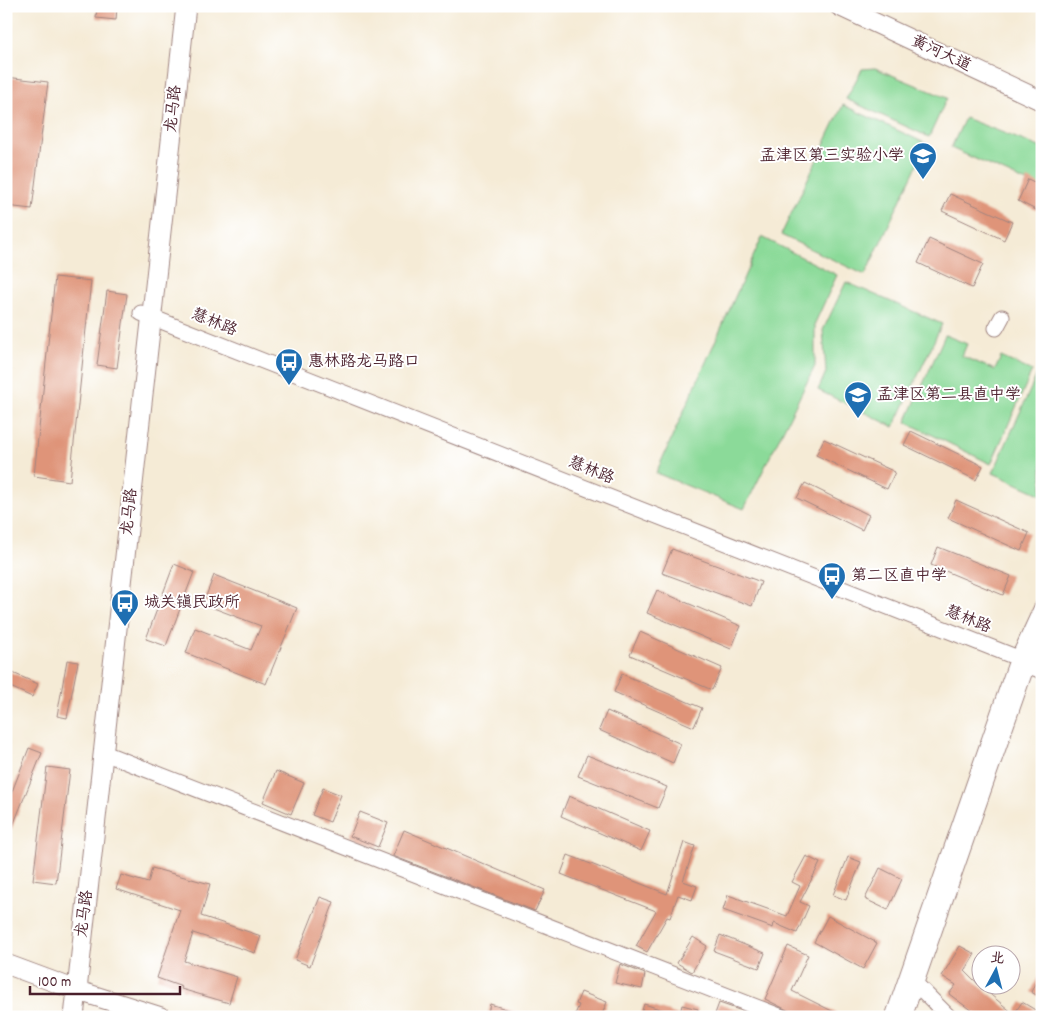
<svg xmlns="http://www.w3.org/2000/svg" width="1048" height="1023" viewBox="0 0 1048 1023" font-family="Dekko,'LXGW WenKai TC',sans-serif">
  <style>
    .green { fill: #8bda99; stroke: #6a7c62 }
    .building { fill: #df9479 }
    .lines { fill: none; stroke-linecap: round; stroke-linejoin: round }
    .minor-casing { stroke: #a08580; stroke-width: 17 }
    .major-casing { stroke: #a08580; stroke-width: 21 }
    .minor { stroke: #fff; stroke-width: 15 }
    .major { stroke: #fff; stroke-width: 19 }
    .labels { text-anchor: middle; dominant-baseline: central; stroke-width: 4; stroke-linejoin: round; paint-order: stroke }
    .street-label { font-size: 16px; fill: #4a1f2b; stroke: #fff }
    .poi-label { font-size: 16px; fill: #4a1f2b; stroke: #fff; text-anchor: start }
  </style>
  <rect width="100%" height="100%" fill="#fff"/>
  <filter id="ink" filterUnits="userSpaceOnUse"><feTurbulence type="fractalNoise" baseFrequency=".02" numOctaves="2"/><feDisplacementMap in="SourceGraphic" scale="10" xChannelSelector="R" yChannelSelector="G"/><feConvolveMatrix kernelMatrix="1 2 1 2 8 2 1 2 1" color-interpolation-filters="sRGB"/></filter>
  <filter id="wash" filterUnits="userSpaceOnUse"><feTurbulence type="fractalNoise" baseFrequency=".0096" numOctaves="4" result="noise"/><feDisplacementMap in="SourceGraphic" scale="20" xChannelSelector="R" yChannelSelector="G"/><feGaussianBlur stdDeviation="1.12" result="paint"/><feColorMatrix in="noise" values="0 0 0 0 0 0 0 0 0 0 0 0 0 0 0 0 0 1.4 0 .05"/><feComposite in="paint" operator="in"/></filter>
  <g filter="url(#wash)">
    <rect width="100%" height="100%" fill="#f5ebd6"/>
    <!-- green -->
    <path class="green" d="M875,68L947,98L929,137L846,99L862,69Z
      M843,105L927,144L865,275L781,235Z
      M965,118L1042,148V189L951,148Z
      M762,237L837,275L815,323V366L744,509L656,473Z
      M846,282L942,324L894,427L818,390L826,372L823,330Z
      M945,335L967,344L962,356L995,370L1001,357L1032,371L991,464L906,422Z
      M1039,370L1042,371V495L993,473Z"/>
    <g id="blocks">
      <!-- building -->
      <path class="building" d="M97,6H117L116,20L96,18Z
        M6,77L48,82L32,209L6,206Z
        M1028,179L1042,186V213L1018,201Z
        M950,194L1012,222L1004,240L942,211Z
        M929,239L983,264L972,288L918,263Z
        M55,277L91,281L70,481L34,476Z
        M107,291L127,294L117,368L97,365Z
        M911,431L983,466L976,480L904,445Z
        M824,439L895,472L887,489L816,455Z
        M805,483L869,515L862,530L797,498Z
        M956,500L1029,533L1021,551L948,518Z
        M938,547L1011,576L1003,595L931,565Z
        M672,549L761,582L752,606L662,573Z
        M174,564L194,572L166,646L146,639Z
        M214,575L297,608L266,684L186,653L195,628L251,650L261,626L203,604Z
        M657,590L741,626L731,649L647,613Z
        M640,632L722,668L712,690L630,655Z
        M67,660L78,662L67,718L57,716Z
        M6,670L38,684L32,697L6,685Z
        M622,674L702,708L694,727L614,692Z
        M607,711L681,744L673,763L599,730Z
        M29,748L42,753L6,843V807Z
        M587,755L667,787L658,808L578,776Z
        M47,767L70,770L56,883L33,880Z
        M276,771L304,783L291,814L263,802Z
        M323,788L341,795L330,822L312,815Z
        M569,796L650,831L641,851L561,816Z
        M360,812L388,823L378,847L350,836Z
        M404,830L545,890L535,911L393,856Z
        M684,842L695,846L683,881L697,886L692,900L678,895L670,918L667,917L647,952L636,946L656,911L561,874L568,855L667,894Z
        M806,856L820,863L800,902L809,906L797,933L774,923L773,928L723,910L728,895L787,916L800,886L792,882Z
        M848,857L861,862L846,900L833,895Z
        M152,868L210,884L201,916L261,936L255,953L193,933L184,961L237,977L229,1003L181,989L182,987L157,978L180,910L116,889L121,875L148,883Z
        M880,868L902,879L888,910L865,899Z
        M320,897L334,902L310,966L295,960Z
        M828,916L877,943L863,969L814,942Z
        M720,935L765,953L759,968L714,951Z
        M693,937L707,946L692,972L677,963Z
        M788,946L808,955L792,991L844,1017H801L765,999Z
        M960,946L975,954L965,971L980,986L1014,1014L1022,1002L1042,1014V1017H980L949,994L956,985L942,976Z
        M620,964L645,974L642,989L615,983Z
        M1042,969V998L1031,992Z
        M581,992L607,1002L601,1017H574L579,1005L576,1004Z
        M719,1003L745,1012L743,1017H722L715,1014Z
        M490,1004L525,1015V1017H487Z
        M644,1004L678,1015V1017H640Z
        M682,1005L698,1009L696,1017H679Z"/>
    </g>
  </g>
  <g filter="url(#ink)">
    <use href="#blocks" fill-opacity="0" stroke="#a08580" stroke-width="1"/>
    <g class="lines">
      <!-- minor casing -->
      <g class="minor-casing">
        <path id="minor" d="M141,313L1018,658L1027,665L1042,671
          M996,328L1002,317
          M104,753L782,1017
          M909,981L915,983L949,1017
          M893,1017L1015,666L1042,607
          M904,1017L1027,665L1042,633"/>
      </g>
      <!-- major casing -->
      <g class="major-casing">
        <path id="major" d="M839,6L1042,101
          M6,964L76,990L161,1017
          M74,1017L186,6"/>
      </g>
      <!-- minor -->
      <use href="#minor" class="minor"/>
      <!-- major -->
      <use href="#major" class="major"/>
    </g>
  </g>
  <!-- icons -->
  <defs>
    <g id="school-pin" transform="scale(1.4375)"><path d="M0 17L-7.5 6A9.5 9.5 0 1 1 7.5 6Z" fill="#1f6fb2" stroke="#fff"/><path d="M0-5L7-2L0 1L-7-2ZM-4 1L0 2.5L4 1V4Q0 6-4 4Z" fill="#fff"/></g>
    <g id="bus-pin" transform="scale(1.4375)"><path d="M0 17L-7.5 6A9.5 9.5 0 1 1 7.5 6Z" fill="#1f6fb2" stroke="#fff"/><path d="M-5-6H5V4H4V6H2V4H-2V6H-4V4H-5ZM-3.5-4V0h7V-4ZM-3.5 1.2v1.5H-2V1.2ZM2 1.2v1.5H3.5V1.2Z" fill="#fff"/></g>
  </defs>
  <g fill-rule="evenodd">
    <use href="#school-pin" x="923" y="156"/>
    <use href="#bus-pin" x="289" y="362"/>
    <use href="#school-pin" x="858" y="395"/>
    <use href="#bus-pin" x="832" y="576"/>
    <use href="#bus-pin" x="125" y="603"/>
  </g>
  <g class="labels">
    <!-- street labels -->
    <g class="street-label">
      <text transform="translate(941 54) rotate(25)">黄河大道</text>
      <text transform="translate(174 109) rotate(-84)">龙马路</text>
      <text transform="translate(214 323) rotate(22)">慧林路</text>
      <text transform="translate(591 471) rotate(22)">慧林路</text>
      <text transform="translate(130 512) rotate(-84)">龙马路</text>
      <text transform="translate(968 620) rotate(22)">慧林路</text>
      <text transform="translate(85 914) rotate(-83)">龙马路</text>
    </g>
    <!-- poi labels -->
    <g class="poi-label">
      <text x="904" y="156" text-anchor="end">孟津区第三实验小学</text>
      <text x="308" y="362">惠林路龙马路口</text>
      <text x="877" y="395">孟津区第二县直中学</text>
      <text x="851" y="576">第二区直中学</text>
      <text x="144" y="603">城关镇民政所</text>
    </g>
  </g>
  <!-- margin -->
  <rect width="1048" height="1023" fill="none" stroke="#fff" stroke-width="25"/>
  <!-- north arrow -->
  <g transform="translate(996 970) rotate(7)"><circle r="24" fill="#ffffff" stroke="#b7a5aa"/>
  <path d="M0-4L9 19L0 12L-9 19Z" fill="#1f6fb2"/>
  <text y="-8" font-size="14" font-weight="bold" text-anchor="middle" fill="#4a1f2b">北</text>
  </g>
  <!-- scale -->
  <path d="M30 986v8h150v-8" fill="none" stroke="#4a1f2b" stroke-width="2.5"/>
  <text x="38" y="986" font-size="15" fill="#4a1f2b" stroke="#ffffff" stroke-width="4" paint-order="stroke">100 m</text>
</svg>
